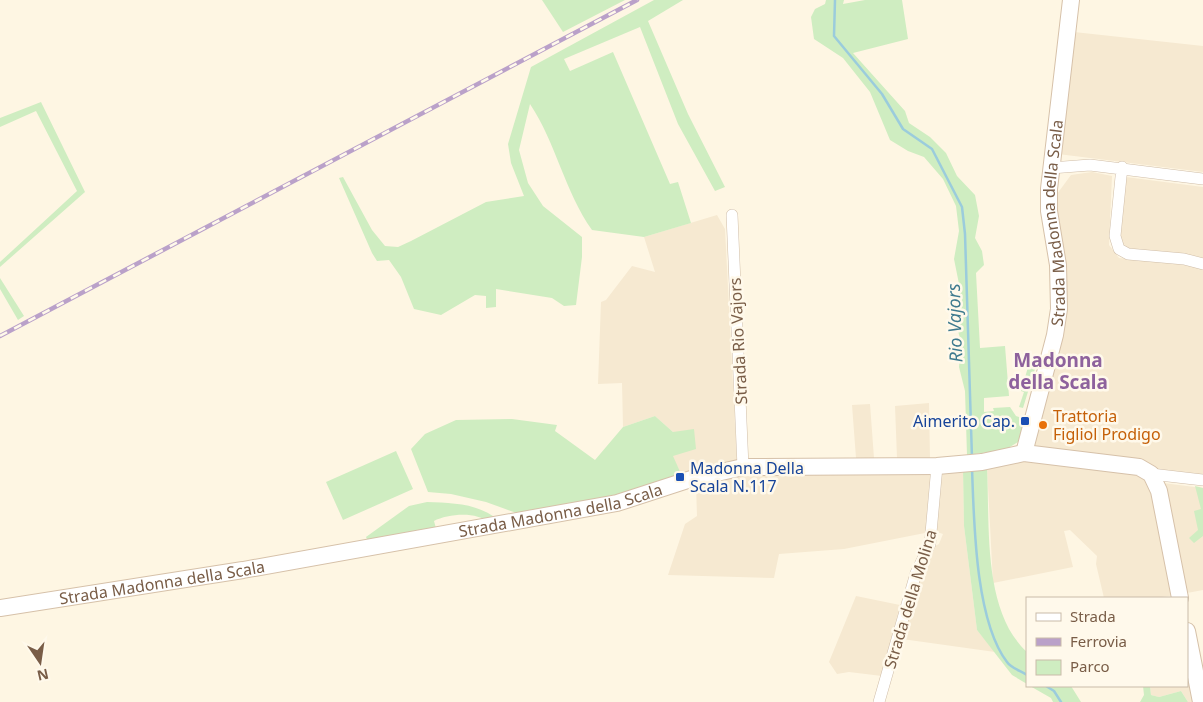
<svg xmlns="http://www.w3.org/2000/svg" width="1203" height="702" viewBox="0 0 1203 702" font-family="'Noto Sans',sans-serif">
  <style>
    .residential { fill: #f6e9d1 }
    .green { fill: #cfedc1 }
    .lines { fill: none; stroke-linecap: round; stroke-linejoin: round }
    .stream { stroke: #9bccdc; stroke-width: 2.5 }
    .street-casing { stroke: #d0bea9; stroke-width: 12 }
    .secondary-casing { stroke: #d6c1a9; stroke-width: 18 }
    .street { stroke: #fff; stroke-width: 11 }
    .secondary { stroke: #fff; stroke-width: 16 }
    .rail-casing { stroke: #baa1c9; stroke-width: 4.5 }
    .rail { stroke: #fff9eb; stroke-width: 2.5; stroke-dasharray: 8; stroke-linecap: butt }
    .transit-dot { fill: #1a4fb4; stroke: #fff9eb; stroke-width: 2 }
    .food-dot { fill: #e8710a; stroke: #fff9eb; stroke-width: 2 }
    .labels { text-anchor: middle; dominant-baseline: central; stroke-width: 5; stroke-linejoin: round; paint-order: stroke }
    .street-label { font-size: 16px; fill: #795d47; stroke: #fff9eb }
    .food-label { font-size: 16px; fill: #c56008; stroke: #fff9eb; text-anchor: start }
    .transit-label { font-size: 16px; fill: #164399; stroke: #fff9eb; text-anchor: end }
    .water-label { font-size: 18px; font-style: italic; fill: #3e7a8e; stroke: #fff9eb }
    .quarter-label { font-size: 19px; font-weight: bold; fill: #8e629d; stroke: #fff9eb }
  </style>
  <rect width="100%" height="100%" fill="#fef6e3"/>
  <!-- residential -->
  <path class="residential" d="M1074,32L1203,46V172L1058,154Z
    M1092,172L1112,176L1109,245L1119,258L1180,264L1203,269V478L1029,448L1054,362L1057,194L1071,175Z
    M1126,177L1203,187V259L1128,248L1120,241Z
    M717,215L725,229L737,463L682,476L672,456L673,432L655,416L623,427L622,383L598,384L601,302L606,300L632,266L655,272L644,237Z
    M929,403L930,459L897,458L895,406Z
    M870,404L874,458H856L852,405Z
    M1040,459L1131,471L1148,483L1155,497L1176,595L1154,598H1104L1096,564L1097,556L1070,530L1064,531L1073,567L993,583L987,467Z
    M933,470L930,532L844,549L779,554L774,578L668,575L685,524L697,516L696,485L728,476L774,472Z
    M963,470L964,526L977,630L995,652L902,639L914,592L933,547L939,544L943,534L937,532L939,473Z
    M1163,483L1203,488V590L1187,593Z
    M856,596L900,605L882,676L849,672L837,674L829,662Z
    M1187,658L1195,702H1188L1181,691L1159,697L1151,695L1150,686H1187Z"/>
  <!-- green -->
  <path class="green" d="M542,0H625L563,32Z
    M654,0H683L648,21L688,114L725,187L715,191L678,124L640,27L564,59L570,71L613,52L670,184L678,182L691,223L644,237L592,230C565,192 556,143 530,104L519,150L528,183L543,206L582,237V257L576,305L564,306L552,298L496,289V307L486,308V296L475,295L441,315L414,309L401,277L389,260L377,261L372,253L339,178L343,177L372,230L385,246L398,247L411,241L486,202L524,196L511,163L508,144L531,67Z
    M826,0H844L843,4L865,0H902L908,39L853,53L905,111L909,123L930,137L946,153L957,176L975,195L979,216L975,238L982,251L984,265L976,273L980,348L1005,346L1009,396L984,398V412L994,411L993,408L1010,407L1016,416L1025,419L1018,442L1005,450L967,455L965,391L959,367L961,342L954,316L960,289L954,259L959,231L956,206L943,179L924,157L908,151L890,140L870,92L843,58L814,39L811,17L815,9L825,4Z
    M41,102L85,192L0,267V262L77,191L36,111L0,127V118Z
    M0,278L24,316L18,320L0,289Z
    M1031,357L1038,359L1023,408L1019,407L1024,392L1021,391Z
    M655,416L673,432L694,429L696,449L673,456L682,476L615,496L522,515L486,502L451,494L428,492L411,449L425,434L456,420L512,419L557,425L555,431L595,460L623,427Z
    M396,451L413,489L343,520L326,482Z
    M987,467C990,524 982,611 1027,652V684L1012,675L977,630L964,526L963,470Z
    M1195,486L1203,488V536L1194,543L1189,538L1198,530L1194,511L1201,509Z
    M427,502C452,503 478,503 498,520L489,523C477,511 448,514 434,521L437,532L369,544L366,537L409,506Z
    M1030,686H1071L1081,702H1053L1051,698Z
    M1143,686H1150L1151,695L1159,697L1181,691L1188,702H1140L1144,695Z"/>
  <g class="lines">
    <!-- stream -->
    <path class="stream" d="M835,0L834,36L882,94L903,129L932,149L962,207L965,234L972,458
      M972,468C974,521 975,620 1007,662C1011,668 1021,671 1027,675
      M1046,686L1054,691L1061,702"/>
    <!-- street casing -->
    <g class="street-casing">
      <path id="street" d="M1122,167L1115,236L1119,249L1128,254L1184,259L1203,264
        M1051,168L1090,165L1203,179
        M732,215L743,467
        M1151,474L1203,480
        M879,702L916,573L930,544L937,466"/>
    </g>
    <!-- secondary casing -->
    <g class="secondary-casing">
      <g id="secondary">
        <path id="s1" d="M1024,453L1055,335L1059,309L1058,265L1049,211V189L1071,0"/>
        <path id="s2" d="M0,608L243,570L617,503L691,479L743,467L937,466L982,462L1024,453L1139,467L1151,474L1159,491L1180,598"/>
        <path d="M1187,631L1201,702"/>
      </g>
    </g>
    <!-- street -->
    <use href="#street" class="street"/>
    <!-- secondary -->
    <use href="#secondary" class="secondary"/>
    <!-- rail casing -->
    <g class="rail-casing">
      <path id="rail" d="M0,336L637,0"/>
    </g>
    <!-- rail -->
    <use href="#rail" class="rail"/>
  </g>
  <!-- markers -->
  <g class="transit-dot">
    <rect x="1020" y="416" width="10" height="10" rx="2.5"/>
    <rect x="675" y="472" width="10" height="10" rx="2.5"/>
  </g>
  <circle class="food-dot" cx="1043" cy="425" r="5"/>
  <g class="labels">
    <!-- street labels -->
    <g class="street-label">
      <text stroke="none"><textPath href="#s1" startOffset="235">Strada Madonna della Scala</textPath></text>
      <text transform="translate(738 341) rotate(-93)">Strada Rio Vajors</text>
      <text stroke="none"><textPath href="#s2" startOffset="569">Strada Madonna della Scala</textPath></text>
      <text stroke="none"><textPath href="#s2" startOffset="164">Strada Madonna della Scala</textPath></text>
      <text transform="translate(910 599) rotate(-73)">Strada della Molina</text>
    </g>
    <!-- food labels -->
    <g class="food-label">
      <text x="1053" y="416">Trattoria<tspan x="1053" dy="18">Figliol Prodigo</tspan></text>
    </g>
    <!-- transit labels -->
    <g class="transit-label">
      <text x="1015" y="421">Aimerito Cap.</text>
      <text x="690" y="468" text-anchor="start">Madonna Della<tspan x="690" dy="18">Scala N.117</tspan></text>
    </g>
    <!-- water labels -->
    <g class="water-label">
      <text transform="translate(954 323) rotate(-92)">Rio Vajors</text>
    </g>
    <!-- quarter labels -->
    <g class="quarter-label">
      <text x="1058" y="360">Madonna<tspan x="1058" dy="22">della Scala</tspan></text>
    </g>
  </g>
  <!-- legend -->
  <rect x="1026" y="597" width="162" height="90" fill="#fff9eb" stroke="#c9bba9"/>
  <rect x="1036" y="613" width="25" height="8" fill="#ffffff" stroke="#c9bba9"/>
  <text x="1070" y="622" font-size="15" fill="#795d47">Strada</text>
  <rect x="1036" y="638" width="25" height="8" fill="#baa1c9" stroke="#c9bba9"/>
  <text x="1070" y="647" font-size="15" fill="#795d47">Ferrovia</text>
  <rect x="1036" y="660" width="25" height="15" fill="#cfedc1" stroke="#c9bba9"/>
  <text x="1070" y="672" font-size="15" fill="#795d47">Parco</text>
  <!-- north arrow -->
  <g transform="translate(40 662) rotate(167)" stroke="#fff9eb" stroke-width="4" paint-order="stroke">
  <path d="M0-4L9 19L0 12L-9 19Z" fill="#795d47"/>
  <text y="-8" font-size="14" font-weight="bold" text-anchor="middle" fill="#795d47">N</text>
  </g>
</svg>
